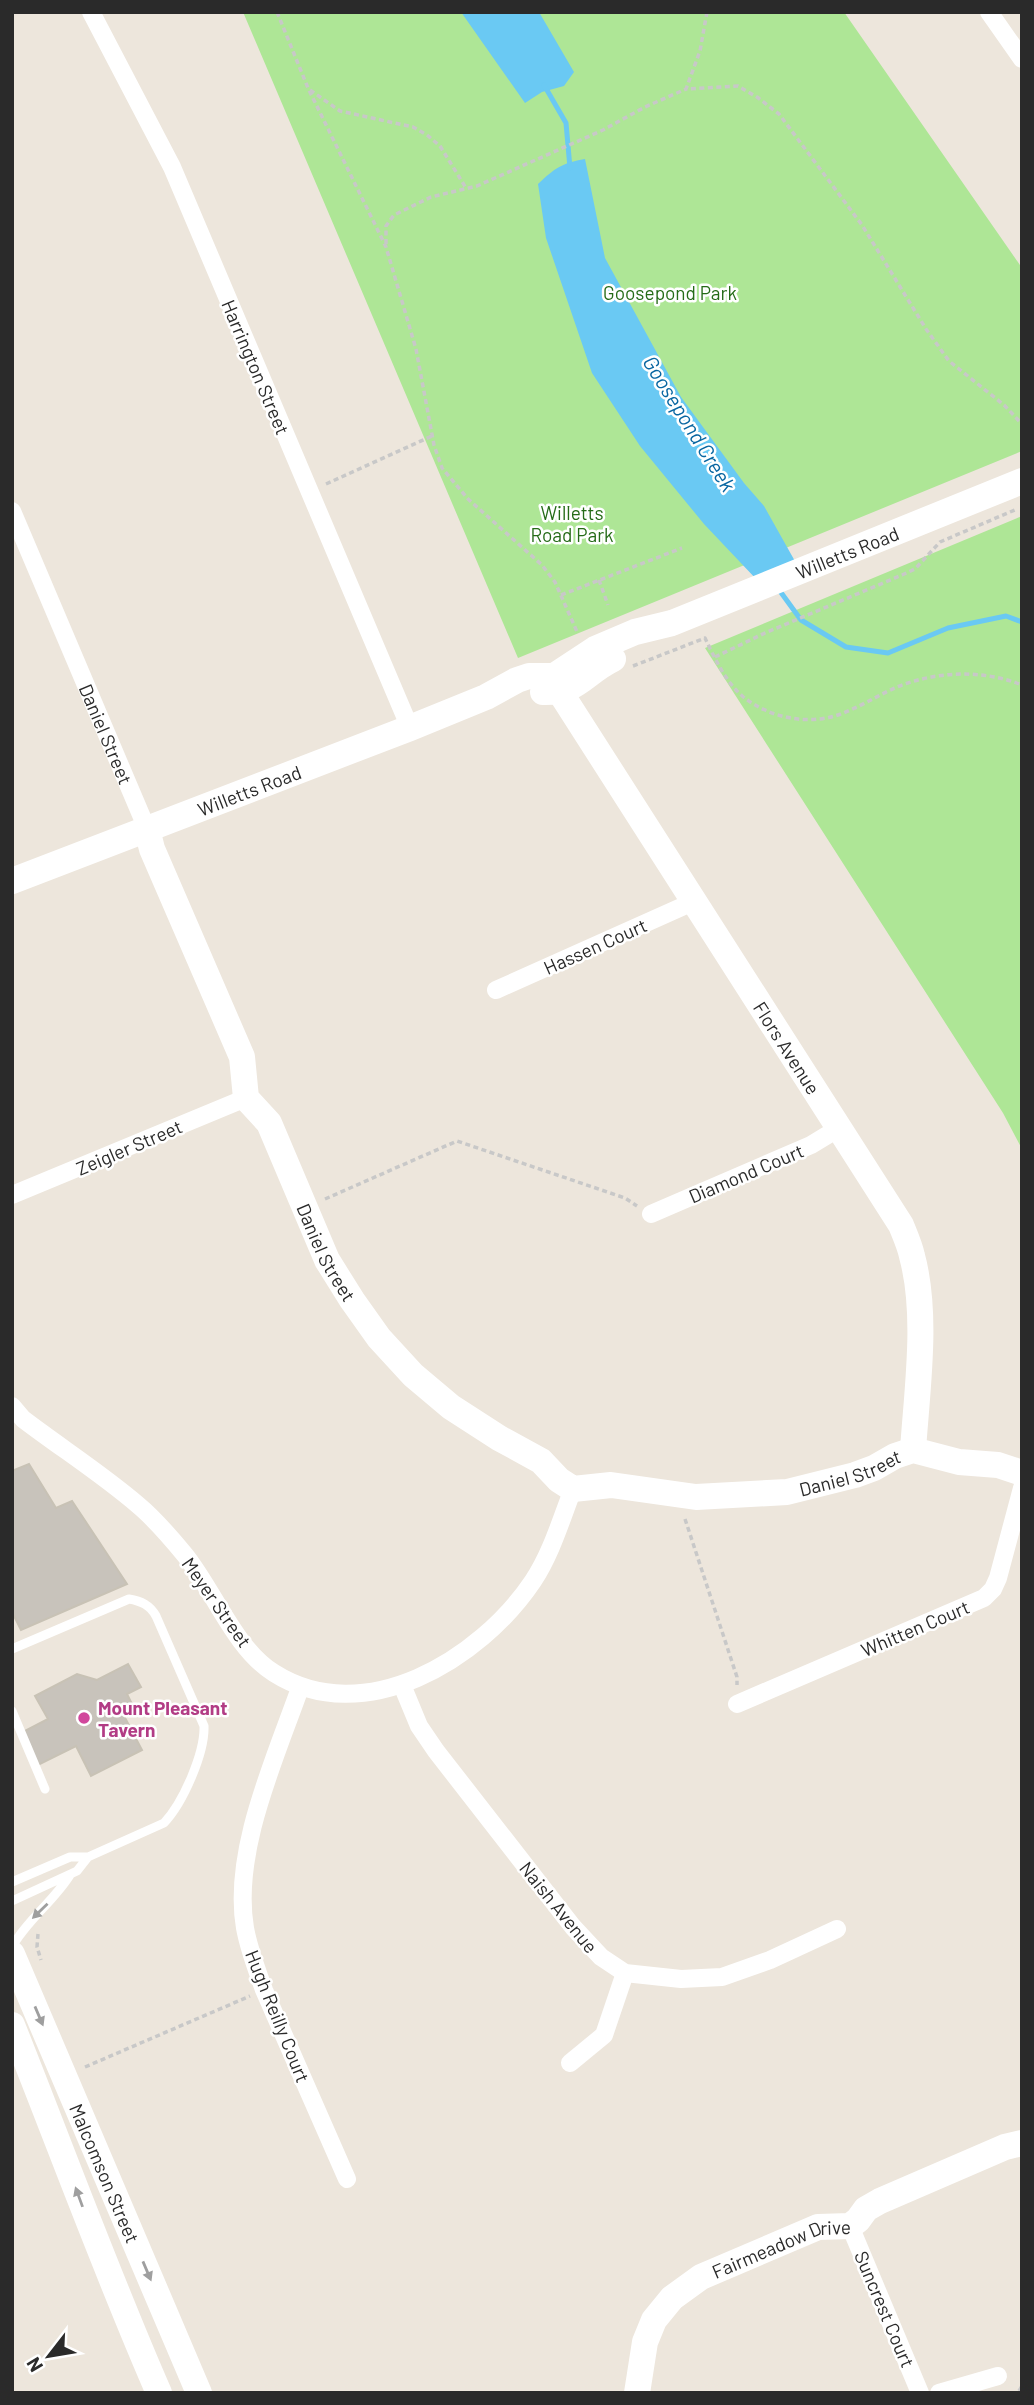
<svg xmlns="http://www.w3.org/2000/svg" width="1034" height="2405" viewBox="0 0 1034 2405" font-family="Barlow,sans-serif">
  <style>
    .green { fill: #aee696 }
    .water { fill: #6ac9f3 }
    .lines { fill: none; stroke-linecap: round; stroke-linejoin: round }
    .stream { stroke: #6ac9f3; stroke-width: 5 }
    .building { fill: #c8c3bb; stroke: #c8c2b5; stroke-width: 2 }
    .path { stroke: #c8c8c8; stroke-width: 3.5; stroke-dasharray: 5 3.5; stroke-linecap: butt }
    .lane { stroke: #fff; stroke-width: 9 }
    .street { stroke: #fff; stroke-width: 18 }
    .secondary { stroke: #fff; stroke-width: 26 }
    .oneway { fill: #9f9f9f }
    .hotel-dot { fill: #d1479c; stroke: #fff; stroke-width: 2.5 }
    .labels { text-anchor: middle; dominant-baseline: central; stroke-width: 5; stroke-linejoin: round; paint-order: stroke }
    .park-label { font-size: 19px; fill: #256b17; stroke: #fff }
    .street-label { font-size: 19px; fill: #2a2a2a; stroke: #fff }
    .hotel-label { font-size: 19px; font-weight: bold; fill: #b23c85; stroke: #fff; text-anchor: start }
    .water-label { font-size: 21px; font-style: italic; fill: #0866a1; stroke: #fff }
  </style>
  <rect width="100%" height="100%" fill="#ede6dc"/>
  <!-- green -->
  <path class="green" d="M243,12H844L1022,268V451L518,658Z
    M1022,516V1149L1003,1113L705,648Z"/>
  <!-- water -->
  <path class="water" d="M461,12H539L574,72L564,86L542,92L525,103Z
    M585,159L605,258L681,397L744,483L764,506L796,563L757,580L704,524L640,446L592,373L546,238L538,184C555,168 562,163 585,159Z"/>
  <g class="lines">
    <!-- stream -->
    <path class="stream" d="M544,85L566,123L570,168
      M777,587L801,620L846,647L888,653L948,628L1006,616L1022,622"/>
  </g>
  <!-- building -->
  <path class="building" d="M29,1464L56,1508L72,1501L127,1584L21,1630L12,1612V1471Z
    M128,1664L141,1687L127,1694L133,1706L122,1712L142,1750L91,1776L76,1746L36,1766L21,1733L48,1719L35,1696L77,1674L97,1680Z"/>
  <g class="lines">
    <!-- path -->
    <path class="path" d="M277,12L308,88L386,247L416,349L434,445L442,468L468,499L542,565L555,582L578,634
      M707,12L700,51L686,89L738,86L757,97L779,114L862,225L926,329L949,361L1004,405L1022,424
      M310,90L340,111L413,127L427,135L440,146L466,188
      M386,244V226L394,215L431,197L477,186L603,130L645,107L686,89
      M326,484L432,436
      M599,580L608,605
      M561,595L682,548
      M715,657L765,633L902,575L915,569L940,542L1017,509
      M633,666L705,638C715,659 727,685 746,699C773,719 812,726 843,713C867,704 887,689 911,682C947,671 987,671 1022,685
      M325,1199L457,1141L625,1198L637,1206
      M685,1519L737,1677V1685
      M38,1934L37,1947L41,1960
      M85,2067L250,1996
      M1019,2391L1022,2386"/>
    <!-- lane -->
    <path class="lane" d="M12,1649L129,1599C141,1601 150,1605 156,1616L204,1726C205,1753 183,1803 164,1823L88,1857H70L12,1882
      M12,1711L45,1789
      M12,1901L77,1871L88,1857
      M12,1947C27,1920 53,1902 70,1875"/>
    <!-- street -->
    <g class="street">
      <path d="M91,12L172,167L410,728"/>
      <path d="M989,12L1022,59"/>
      <path id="s1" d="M12,511L147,829"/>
      <path d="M496,990L695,901"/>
      <path d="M12,1195L246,1098"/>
      <path d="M651,1214L811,1145L839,1128"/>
      <path d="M12,1406L23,1419C61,1448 102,1474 138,1505C155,1519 171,1538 185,1555C214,1591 235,1649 274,1673C364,1730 480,1660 533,1581C551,1554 561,1520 573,1489"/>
      <path d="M402,1685L419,1726L436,1751L573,1927L601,1957L625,1973L681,1979L722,1977L770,1960L837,1929"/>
      <path d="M300,1688C275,1759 232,1852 245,1928C249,1950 257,1970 264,1990L347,2179"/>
      <path d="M737,1704L984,1598L993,1589L998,1578L1022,1488"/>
      <path d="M570,2063L604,2035L625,1973"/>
      <path d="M850,2226L920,2393"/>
      <path d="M939,2393L998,2376"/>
    </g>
    <!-- secondary -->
    <g class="secondary">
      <path id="s2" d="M554,676L560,692L901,1225C905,1235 910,1246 912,1256C928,1315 917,1389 913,1450"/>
      <path d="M543,692C578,693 584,673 613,659"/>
      <path id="s3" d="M147,829L152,849L242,1057L246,1098L269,1123L327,1260L352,1300L379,1338L413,1375L451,1407L499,1438L541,1461L559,1480L573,1489L611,1485L696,1497L787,1492L855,1475L874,1468L895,1456L913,1450L959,1462L998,1465L1022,1473"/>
      <path id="s4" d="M12,881L410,728L486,697L517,680L529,676H554L595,649L635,632L672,623L1022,481"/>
      <path id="s5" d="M12,1954L199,2393"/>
      <path d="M12,2025C61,2148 106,2272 159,2393"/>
      <path id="s6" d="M637,2393L645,2342L654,2320L672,2298L701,2277L818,2227L850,2226L858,2220L866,2209L880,2201L1005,2147L1022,2143"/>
    </g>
  </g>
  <!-- one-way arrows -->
  <defs><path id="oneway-solid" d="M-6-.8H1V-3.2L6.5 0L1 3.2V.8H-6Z" transform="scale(1.75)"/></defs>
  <g class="oneway">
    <use href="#oneway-solid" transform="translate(40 1911) rotate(136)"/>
    <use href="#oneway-solid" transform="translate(39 2016) rotate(67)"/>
    <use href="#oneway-solid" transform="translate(79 2197) rotate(-110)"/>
    <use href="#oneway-solid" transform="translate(147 2271) rotate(67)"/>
  </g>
  <!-- markers -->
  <circle class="hotel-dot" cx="84" cy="1718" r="7"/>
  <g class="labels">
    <!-- park labels -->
    <g class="park-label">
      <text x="670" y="292">Goosepond Park</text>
      <text x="572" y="512">Willetts<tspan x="572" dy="22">Road Park</tspan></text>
    </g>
    <!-- street labels -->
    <g class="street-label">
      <text transform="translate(256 367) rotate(67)">Harrington Street</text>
      <text stroke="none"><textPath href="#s4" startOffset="901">Willetts Road</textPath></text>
      <text stroke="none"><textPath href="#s1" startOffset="242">Daniel Street</textPath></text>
      <text stroke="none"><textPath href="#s4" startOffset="254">Willetts Road</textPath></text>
      <text transform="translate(595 946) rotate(-24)">Hassen Court</text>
      <text stroke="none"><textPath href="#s2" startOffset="439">Flors Avenue</textPath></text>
      <text transform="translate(129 1147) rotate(-23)">Zeigler Street</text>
      <text transform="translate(746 1173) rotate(-23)">Diamond Court</text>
      <text stroke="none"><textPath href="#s3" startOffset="464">Daniel Street</textPath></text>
      <text stroke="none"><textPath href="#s3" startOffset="1094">Daniel Street</textPath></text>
      <text transform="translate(217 1602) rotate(55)">Meyer Street</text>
      <text transform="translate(915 1628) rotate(-23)">Whitten Court</text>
      <text transform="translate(559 1907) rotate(51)">Naish Avenue</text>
      <text transform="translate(278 2016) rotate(68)">Hugh Reilly Court</text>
      <text stroke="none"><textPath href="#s5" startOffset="238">Malcomson Street</textPath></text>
      <text stroke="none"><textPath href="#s6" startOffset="226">Fairmeadow Drive</textPath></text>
      <text transform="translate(885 2309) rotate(67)">Suncrest Court</text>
    </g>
    <!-- hotel labels -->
    <g class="hotel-label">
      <text x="98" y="1707">Mount Pleasant<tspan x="98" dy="22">Tavern</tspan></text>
    </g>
    <!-- water labels -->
    <g class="water-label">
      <text transform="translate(690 423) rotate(58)">Goosepond Creek</text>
    </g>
  </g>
  <!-- border -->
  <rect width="1034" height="2405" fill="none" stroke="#2a2a2a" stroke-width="28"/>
  <!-- north arrow -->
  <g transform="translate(49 2356) rotate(239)" stroke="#ffffff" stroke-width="5" paint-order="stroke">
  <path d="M0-5L12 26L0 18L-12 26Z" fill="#2a2a2a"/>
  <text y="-10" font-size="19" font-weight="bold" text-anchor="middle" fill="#2a2a2a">N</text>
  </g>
</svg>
